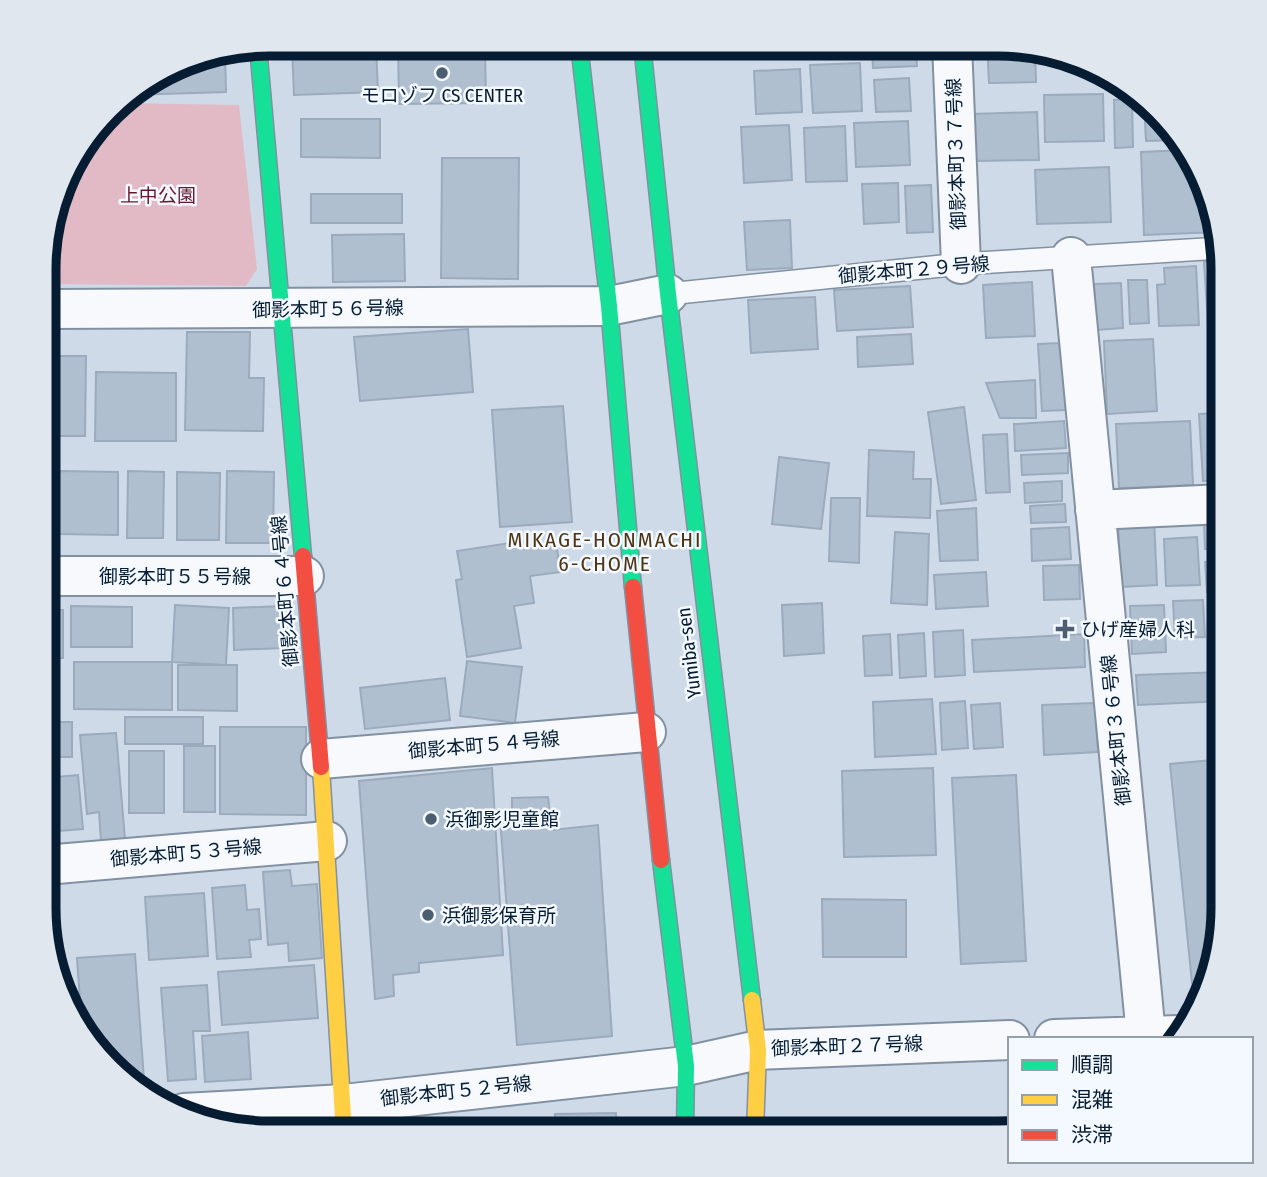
<svg xmlns="http://www.w3.org/2000/svg" width="1267" height="1177" viewBox="0 0 1267 1177" font-family="'Fira Sans Condensed','Noto Sans JP',sans-serif">
  <style>
    .green { fill: #e2bac6 }
    .building { fill: #afbfd0; stroke: #9babbd; stroke-width: 2 }
    .lines { fill: none; stroke-linecap: round; stroke-linejoin: round }
    .lane-casing { stroke: #8291a2; stroke-width: 24 }
    .street-casing { stroke: #8291a2; stroke-width: 42 }
    .fast-casing { stroke: #8291a2; stroke-width: 19 }
    .slow-casing { stroke: #8291a2; stroke-width: 19 }
    .jam-casing { stroke: #8291a2; stroke-width: 19 }
    .lane { stroke: #f8f9fc; stroke-width: 21 }
    .street { stroke: #f8f9fc; stroke-width: 38 }
    .fast { stroke: #16e098; stroke-width: 16 }
    .slow { stroke: #ffcf43; stroke-width: 16 }
    .jam { stroke: #f24e42; stroke-width: 16 }
    .poi-dot { fill: #4c5e72; stroke: #f3f9ff; stroke-width: 2.5 }
    .labels { text-anchor: middle; dominant-baseline: central; stroke-width: 5; stroke-linejoin: round; paint-order: stroke }
    .poi-label { font-size: 19px; fill: #061c32; stroke: #f3f9ff; text-anchor: start }
    .street-label { font-size: 19px; fill: #061c32; stroke: #f3f9ff }
    .park-label { font-size: 19px; fill: #68172c; stroke: #f3f9ff }
    .neighbourhood-label { font-size: 21px; letter-spacing: 2px; fill: #4d3312; stroke: #f3f9ff }
    .rim { fill: none; stroke: #061c32; stroke-width: 9 }
  </style>
  <rect width="100%" height="100%" fill="#cedae8"/>
  <!-- green -->
  <path class="green" d="M118,103L239,105L257,269L246,286L48,284V225L74,156Z"/>
  <!-- building -->
  <path class="building" d="M312,44H376L378,92L294,95L292,47L313,46Z
    M398,44H485L486,103L399,104Z
    M872,44H916L917,66L873,68Z
    M987,44H1013L1035,50L1036,82L989,83Z
    M225,51L226,92L129,95L196,56Z
    M1059,57L1098,67L1059,68Z
    M860,63L862,111L813,113L810,65Z
    M800,69L802,112L756,114L754,71Z
    M909,78L911,111L876,112L874,80Z
    M1103,94L1104,141L1045,142L1044,95Z
    M1132,99L1133,147L1115,148L1114,100Z
    M1144,103L1168,121L1176,140L1146,141Z
    M1037,112L1039,160L974,161L973,114Z
    M301,119H380V158L301,157Z
    M908,121L910,165L856,167L854,123Z
    M789,125L792,180L744,183L741,127Z
    M845,126L847,181L806,182L804,128Z
    M1186,150L1206,182L1218,232L1144,235L1141,152Z
    M442,158H519L518,279L441,278Z
    M1109,167L1111,222L1037,224L1035,170Z
    M898,183L899,222L864,224L862,184Z
    M931,185L933,232L907,233L905,186Z
    M311,194H402V223H311Z
    M790,220L792,268L747,270L744,222Z
    M404,234L405,281L333,282L332,235Z
    M1223,261V324L1208,325L1204,262Z
    M1196,266L1199,325L1159,326L1157,285L1165,284L1164,268Z
    M1128,280H1147L1149,323L1130,324Z
    M1032,282L1035,336L986,338L983,285Z
    M1121,283L1123,328L1096,330L1094,284Z
    M910,286L913,327L837,331L834,290Z
    M815,297L818,349L751,353L748,300Z
    M468,329L473,392L360,401L354,337Z
    M187,332H250L249,378H264L263,431L185,430Z
    M911,334L913,364L858,367L857,337Z
    M1153,339L1157,411L1107,414L1104,341Z
    M1062,343L1066,410L1042,411L1038,344Z
    M47,356H86L85,436H47Z
    M96,372L176,373V441H95Z
    M1035,380L1036,418H1000L986,383Z
    M563,406L572,522L500,527L492,410Z
    M964,407L976,500L941,504L928,412Z
    M1219,413L1222,480L1203,481L1199,414Z
    M1064,421L1066,448L1015,451L1014,424Z
    M1190,421L1193,485L1119,488L1116,424Z
    M1007,434L1010,492L986,493L983,435Z
    M869,450L914,452L913,479H931L930,518L867,516Z
    M1068,453V473L1022,475L1021,455Z
    M779,457L829,463L821,529L772,524Z
    M59,471L118,472V535L58,534Z
    M128,471L164,472L163,538H127Z
    M227,471L274,472L273,543H226Z
    M177,472L220,473L219,540H177Z
    M1062,481V501L1025,503L1024,483Z
    M831,498H860L859,563L829,561Z
    M1065,504L1066,522L1031,523L1030,506Z
    M976,508L978,560L940,561L937,511Z
    M1154,518L1157,585L1121,587L1118,520Z
    M1223,523V549H1205L1204,524Z
    M1069,527L1071,559L1032,561L1031,529Z
    M895,532L929,534L927,605L891,603Z
    M1197,537L1200,585L1166,586L1164,539Z
    M524,541L525,549L556,544L561,572L530,576L534,603L514,606L521,648L467,657L456,580L462,579L457,551Z
    M1223,561V591L1207,592L1205,562Z
    M1079,565L1080,599L1044,600L1043,566Z
    M986,572L988,606L936,609L934,575Z
    M1223,599V645H1215L1212,600Z
    M1203,600L1205,637L1175,638L1173,601Z
    M822,603L824,653L784,656L782,605Z
    M175,605L229,608L226,665L172,662Z
    M1164,605L1166,652L1132,654L1130,606Z
    M71,606L132,607V647H71Z
    M282,606L284,648L234,650L233,608Z
    M46,610H63V658H46Z
    M963,630L965,675L935,677L933,632Z
    M924,633L926,676L900,678L898,635Z
    M890,634L892,675L865,676L863,636Z
    M1084,634L1085,667L974,672L972,640Z
    M467,661L522,667L515,723L460,716Z
    M74,662H172V710L74,709Z
    M178,665H237V711L178,710Z
    M46,671H50L51,709H45Z
    M1223,672V701L1138,705L1136,675Z
    M445,678L450,720L365,729L360,688Z
    M932,699L936,754L875,757L873,702Z
    M965,701L968,748L942,750L940,703Z
    M1000,703L1003,747L974,749L971,705Z
    M1095,703L1098,752L1044,755L1042,705Z
    M125,717H203V744H125Z
    M45,722H72V757H45Z
    M220,727H306V815L220,814Z
    M116,733L125,839L101,841L99,812L87,814L80,735Z
    M184,746H215V812H184Z
    M129,751H164V813H129Z
    M1223,759V908L1204,992L1193,993L1170,764Z
    M492,768L503,955L419,963V972L393,975L394,996L375,999L359,781Z
    M933,768L936,855L844,857L842,771Z
    M78,775L83,829L46,832L45,778Z
    M1016,775L1026,961L961,964L952,778Z
    M548,797L552,830L598,825L612,1036L517,1045L500,818L512,812V798Z
    M290,870L292,886L317,884L322,958L289,961L288,943L268,945L263,872Z
    M245,885L247,910L259,909L261,939L249,940L251,957L217,959L212,888Z
    M204,893L208,956L149,960L145,897Z
    M822,899L906,900V957H823Z
    M49,942H58L62,993H61Z
    M135,954L144,1080L132,1081L99,1056L82,1029L77,958Z
    M314,965L318,1018L222,1025L218,972Z
    M207,985L210,1031H193L196,1079L168,1081L161,988Z
    M248,1032L251,1079L205,1082L202,1036Z
    M616,1113L617,1133H556L555,1114Z
    M516,1121L517,1133H490V1122Z
    M468,1124L469,1133H438L437,1125Z"/>
  <g class="lines">
    <!-- lane casing -->
    <g class="lane-casing">
      <path id="lane" d="M668,294L961,264L1221,248"/>
    </g>
    <!-- street casing -->
    <g class="street-casing">
      <path id="street" d="M952,44L961,264
        M1071,257L1146,1035
        M48,309L609,306L668,294
        M1095,510L1223,504
        M46,576H304
        M321,759L646,732
        M45,865L327,841
        M1054,1039L1179,1035
        M184,1113L344,1104L686,1066L758,1050L1010,1040"/>
    </g>
    <!-- fast casing -->
    <g class="fast-casing">
      <path id="fast" d="M579,44L609,306L633,587
        M642,44L668,294L752,1000
        M258,46L303,556
        M661,860L686,1066L685,1133"/>
    </g>
    <!-- slow casing -->
    <g class="slow-casing">
      <path id="slow" d="M321,767L344,1133
        M752,1000L758,1050L755,1133"/>
    </g>
    <!-- jam casing -->
    <g class="jam-casing">
      <path id="jam" d="M303,556L321,767
        M633,587L661,860"/>
    </g>
    <!-- lane -->
    <use href="#lane" class="lane"/>
    <!-- street -->
    <use href="#street" class="street"/>
    <!-- fast -->
    <use href="#fast" class="fast"/>
    <!-- slow -->
    <use href="#slow" class="slow"/>
    <!-- jam -->
    <use href="#jam" class="jam"/>
  </g>
  <!-- markers -->
  <g class="poi-dot">
    <circle cx="442" cy="73" r="7"/>
    <path d="M1061.5 618.5h7v7h7v7h-7v7h-7v-7h-7v-7h7z"/>
    <circle cx="431" cy="819" r="7"/>
    <circle cx="428" cy="915" r="7"/>
  </g>
  <g class="labels">
    <!-- poi labels -->
    <g class="poi-label">
      <text x="442" y="95" text-anchor="middle">モロゾフ CS CENTER</text>
      <text x="1081" y="629">ひげ産婦人科</text>
      <text x="445" y="819">浜御影児童館</text>
      <text x="442" y="915">浜御影保育所</text>
    </g>
    <!-- street labels -->
    <g class="street-label">
      <text transform="translate(956 154) rotate(-92)">御影本町３７号線</text>
      <text transform="translate(914 270) rotate(-5)">御影本町２９号線</text>
      <text transform="translate(328 309) rotate(-1)">御影本町５６号線</text>
      <text x="175" y="576">御影本町５５号線</text>
      <text transform="translate(285 591) rotate(-95)">御影本町６４号線</text>
      <text transform="translate(689 653) rotate(-97)">Yumiba-sen</text>
      <text transform="translate(1116 730) rotate(-96)">御影本町３６号線</text>
      <text transform="translate(484 745) rotate(-5)">御影本町５４号線</text>
      <text transform="translate(186 853) rotate(-5)">御影本町５３号線</text>
      <text transform="translate(847 1046) rotate(-2)">御影本町２７号線</text>
      <text transform="translate(456 1091) rotate(-6)">御影本町５２号線</text>
    </g>
    <!-- park labels -->
    <g class="park-label">
      <text x="158" y="195">上中公園</text>
    </g>
    <!-- neighbourhood labels -->
    <g class="neighbourhood-label">
      <text x="605" y="540">MIKAGE-HONMACHI<tspan x="605" dy="24">6-CHOME</tspan></text>
    </g>
  </g>
  <!-- crop -->
  <path d="M0 0H1267V1177H0ZM269 56H998A213 213 0 0 1 1211 269V908A213 213 0 0 1 998 1121H269A213 213 0 0 1 56 908V269A213 213 0 0 1 269 56Z" fill="#e0e7ef" fill-rule="evenodd"/>
  <path class="rim" d="M269 56H998A213 213 0 0 1 1211 269V908A213 213 0 0 1 998 1121H269A213 213 0 0 1 56 908V269A213 213 0 0 1 269 56Z"/>
  <!-- legend -->
  <rect x="1008" y="1037" width="245" height="126" fill="#f3f9ff" stroke="#94a1ad" stroke-width="2"/>
  <rect x="1022" y="1060" width="35" height="10" fill="#16e098" stroke="#94a1ad" stroke-width="2"/>
  <text x="1071" y="1072" font-size="21" fill="#061c32">順調</text>
  <rect x="1022" y="1095" width="35" height="10" fill="#ffcf43" stroke="#94a1ad" stroke-width="2"/>
  <text x="1071" y="1107" font-size="21" fill="#061c32">混雑</text>
  <rect x="1022" y="1130" width="35" height="10" fill="#f24e42" stroke="#94a1ad" stroke-width="2"/>
  <text x="1071" y="1142" font-size="21" fill="#061c32">渋滞</text>
</svg>
